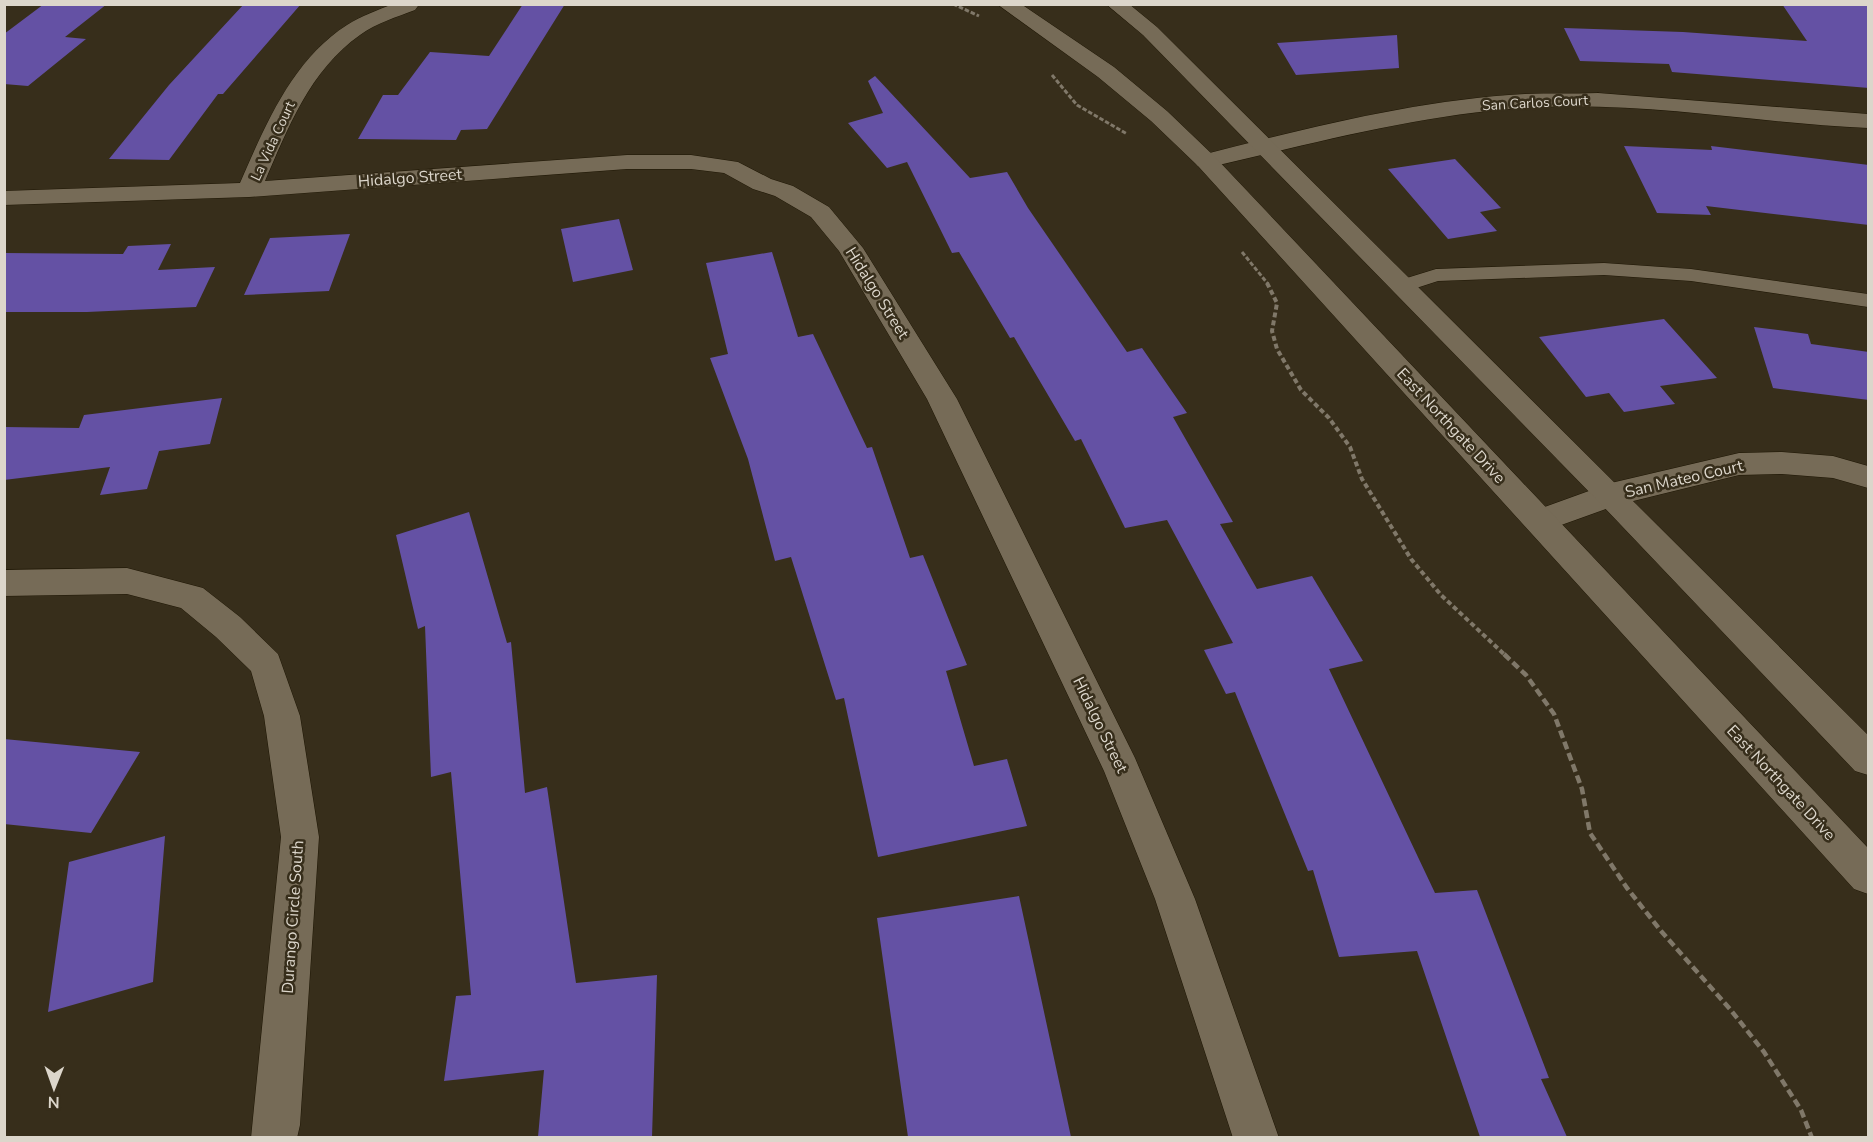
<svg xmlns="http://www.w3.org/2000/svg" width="1873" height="1142" viewBox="0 0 1873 1142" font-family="'Nunito Sans',sans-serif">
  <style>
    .building { fill: #6451a4 }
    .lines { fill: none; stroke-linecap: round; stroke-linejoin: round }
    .service-casing { stroke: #1e1604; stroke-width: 1 }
    .minor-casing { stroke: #1e1604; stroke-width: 1 }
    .secondary-casing { stroke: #1e1604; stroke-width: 1 }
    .path-far2 { stroke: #807869; stroke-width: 3; stroke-dasharray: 4.5 2; stroke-linecap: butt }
    .path-far1 { stroke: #807869; stroke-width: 4; stroke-dasharray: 5 3; stroke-linecap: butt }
    .path { stroke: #807869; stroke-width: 4.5; stroke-dasharray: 8 4; stroke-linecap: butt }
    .service { fill: #766b57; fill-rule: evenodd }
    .minor { fill: #766b57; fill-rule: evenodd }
    .secondary { fill: #766b57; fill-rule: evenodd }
    .labels { text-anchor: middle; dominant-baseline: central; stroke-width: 5; stroke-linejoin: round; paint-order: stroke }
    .far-street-label { font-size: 14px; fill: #dcd6cb; stroke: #372e1b }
    .street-label { font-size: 16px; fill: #dcd6cb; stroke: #372e1b }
  </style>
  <rect width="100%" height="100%" fill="#372e1b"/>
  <!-- building -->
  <path class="building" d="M44,4H107L65,37L86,39L28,86L4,84V34Z
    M244,4H301L223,94H218L169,160L109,159L169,85Z
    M523,4H565L487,129L461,130L456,140L358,139L383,95H398L430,52L489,56Z
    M1782,4H1869V88L1672,72L1669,64L1580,61L1564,28L1683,32L1807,41Z
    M1397,35L1399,68L1296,75L1277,43Z
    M875,76L970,178L1007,172L1028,208L1127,352L1142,348L1187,413L1173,417L1233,522L1220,524L1257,589L1312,576L1363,661L1329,669L1435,893L1477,890L1549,1078L1541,1079L1567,1137H1480L1417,951L1339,957L1313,870L1308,871L1235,692L1226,694L1204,650L1233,643L1167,520L1125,528L1081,439L1075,441L1014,337L1010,338L959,252L952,253L907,162L887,168L848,123L883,113L868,81Z
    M1624,146L1712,150L1711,146L1869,165V225L1706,206L1711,215L1657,213Z
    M1455,159L1501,208L1480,212L1497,231L1448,239L1388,169Z
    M619,219L633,270L573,282L561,229Z
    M350,234L329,291L244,295L270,238Z
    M171,244L158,270L215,267L196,307L87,312H4V253L123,254L128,246Z
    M772,252L798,337L813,334L867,448L872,447L910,558L923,555L967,665L946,671L974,766L1007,759L1027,826L878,857L844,698L836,700L791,557L775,561L748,459L710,358L728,354L706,263Z
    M1664,319L1717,378L1660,386L1675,404L1624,412L1609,393L1586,397L1539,337Z
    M1754,327L1808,334L1811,344L1869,352V400L1773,388Z
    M222,398L210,444L159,451L147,489L100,495L110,467L4,480V427L79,428L84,415Z
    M469,512L507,643L511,642L525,793L547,787L576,983L657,975L652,1137H538L544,1070L444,1081L456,996L471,995L451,772L431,777L425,626L418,629L396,535Z
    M4,739L140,752L91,833L4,824Z
    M165,836L153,982L48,1012L69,862Z
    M1019,896L1071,1137H908L877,918Z"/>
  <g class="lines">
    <!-- service casing -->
    <g class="service-casing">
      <path id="service" d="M1604,263L1691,269L1868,294V307L1691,281L1604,275L1438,281L1404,292L1397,291L1394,286L1397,281L1436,269Z"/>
    </g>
    <!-- minor casing -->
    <g class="minor-casing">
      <path id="minor" d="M393,4L418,6L415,10C397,17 376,23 360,35C310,70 288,128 265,181L627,155H691L738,162L771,179L793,186L829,207L863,248L957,399L1135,758L1195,899L1279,1138H1233L1155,899L1104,771L927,399L839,251L811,217L775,196L753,189L724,173L691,169H627L249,197L4,205V191L240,183C265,126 292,60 347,25C361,16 378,10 393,4Z
        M1598,93L1868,114V128C1754,123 1638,100 1523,108C1416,115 1311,144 1206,168L1198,166L1194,161L1198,156C1304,129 1415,100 1525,94C1549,93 1574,94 1598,93Z
        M1782,452L1833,456L1868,466V488L1833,478L1782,474L1739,475L1617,505L1539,533L1528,529L1523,521L1528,513L1611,483L1739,453Z
        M127,568L203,588L240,617L278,654L300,716L319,837L300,1125L297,1138H251L281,837L264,716L251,671L216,637L181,608L127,594L4,596V570Z"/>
    </g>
    <!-- secondary casing -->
    <g class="secondary-casing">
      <path id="secondary" d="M997,4H1021L1114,67L1167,111L1214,156L1868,848V894L1854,889L1198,166L1151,121L1098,77Z
        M1106,4H1129L1157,27L1868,735V775L1855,771L1600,503L1143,35Z"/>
    </g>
    <!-- path-far2 -->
    <path class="path-far2" d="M953,4L979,16
      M1052,75L1077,105L1127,134
      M1242,252L1268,284"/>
    <!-- path-far1 -->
    <path class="path-far1" d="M1267,283L1277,303L1272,331L1277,349L1301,390L1329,418L1350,447L1362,479L1411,559L1441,595L1506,656"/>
    <!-- path -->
    <path class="path" d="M1504,654L1526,675L1554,714L1582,789L1590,833L1627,888L1661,931L1730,1009L1764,1052L1801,1110L1812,1138"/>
    <!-- service -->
    <use href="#service" class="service"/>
    <!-- minor -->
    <use href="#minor" class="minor"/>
    <!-- secondary -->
    <use href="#secondary" class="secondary"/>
  </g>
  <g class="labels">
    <!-- far-street labels -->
    <g class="far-street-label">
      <text transform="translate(1535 103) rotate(-3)">San Carlos Court</text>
      <text transform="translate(273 141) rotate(-65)">La Vida Court</text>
    </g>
    <!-- street labels -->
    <g class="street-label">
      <text transform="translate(410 178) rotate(-4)">Hidalgo Street</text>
      <text transform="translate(877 293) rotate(58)">Hidalgo Street</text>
      <text transform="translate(1451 426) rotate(47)">East Northgate Drive</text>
      <text transform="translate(1684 479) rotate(-13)">San Mateo Court</text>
      <text transform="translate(1100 725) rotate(64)">Hidalgo Street</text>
      <text transform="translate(1781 783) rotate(47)">East Northgate Drive</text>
      <text transform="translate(293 917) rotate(-86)">Durango Circle South</text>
    </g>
  </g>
  <!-- border -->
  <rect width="1873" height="1142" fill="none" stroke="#dcd6cb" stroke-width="12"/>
  <!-- north arrow -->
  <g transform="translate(54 1088) rotate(181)" stroke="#372e1b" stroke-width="4.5" paint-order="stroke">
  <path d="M0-4.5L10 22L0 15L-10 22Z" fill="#dcd6cb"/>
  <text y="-9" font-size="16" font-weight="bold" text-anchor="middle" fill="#dcd6cb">N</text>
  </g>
</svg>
